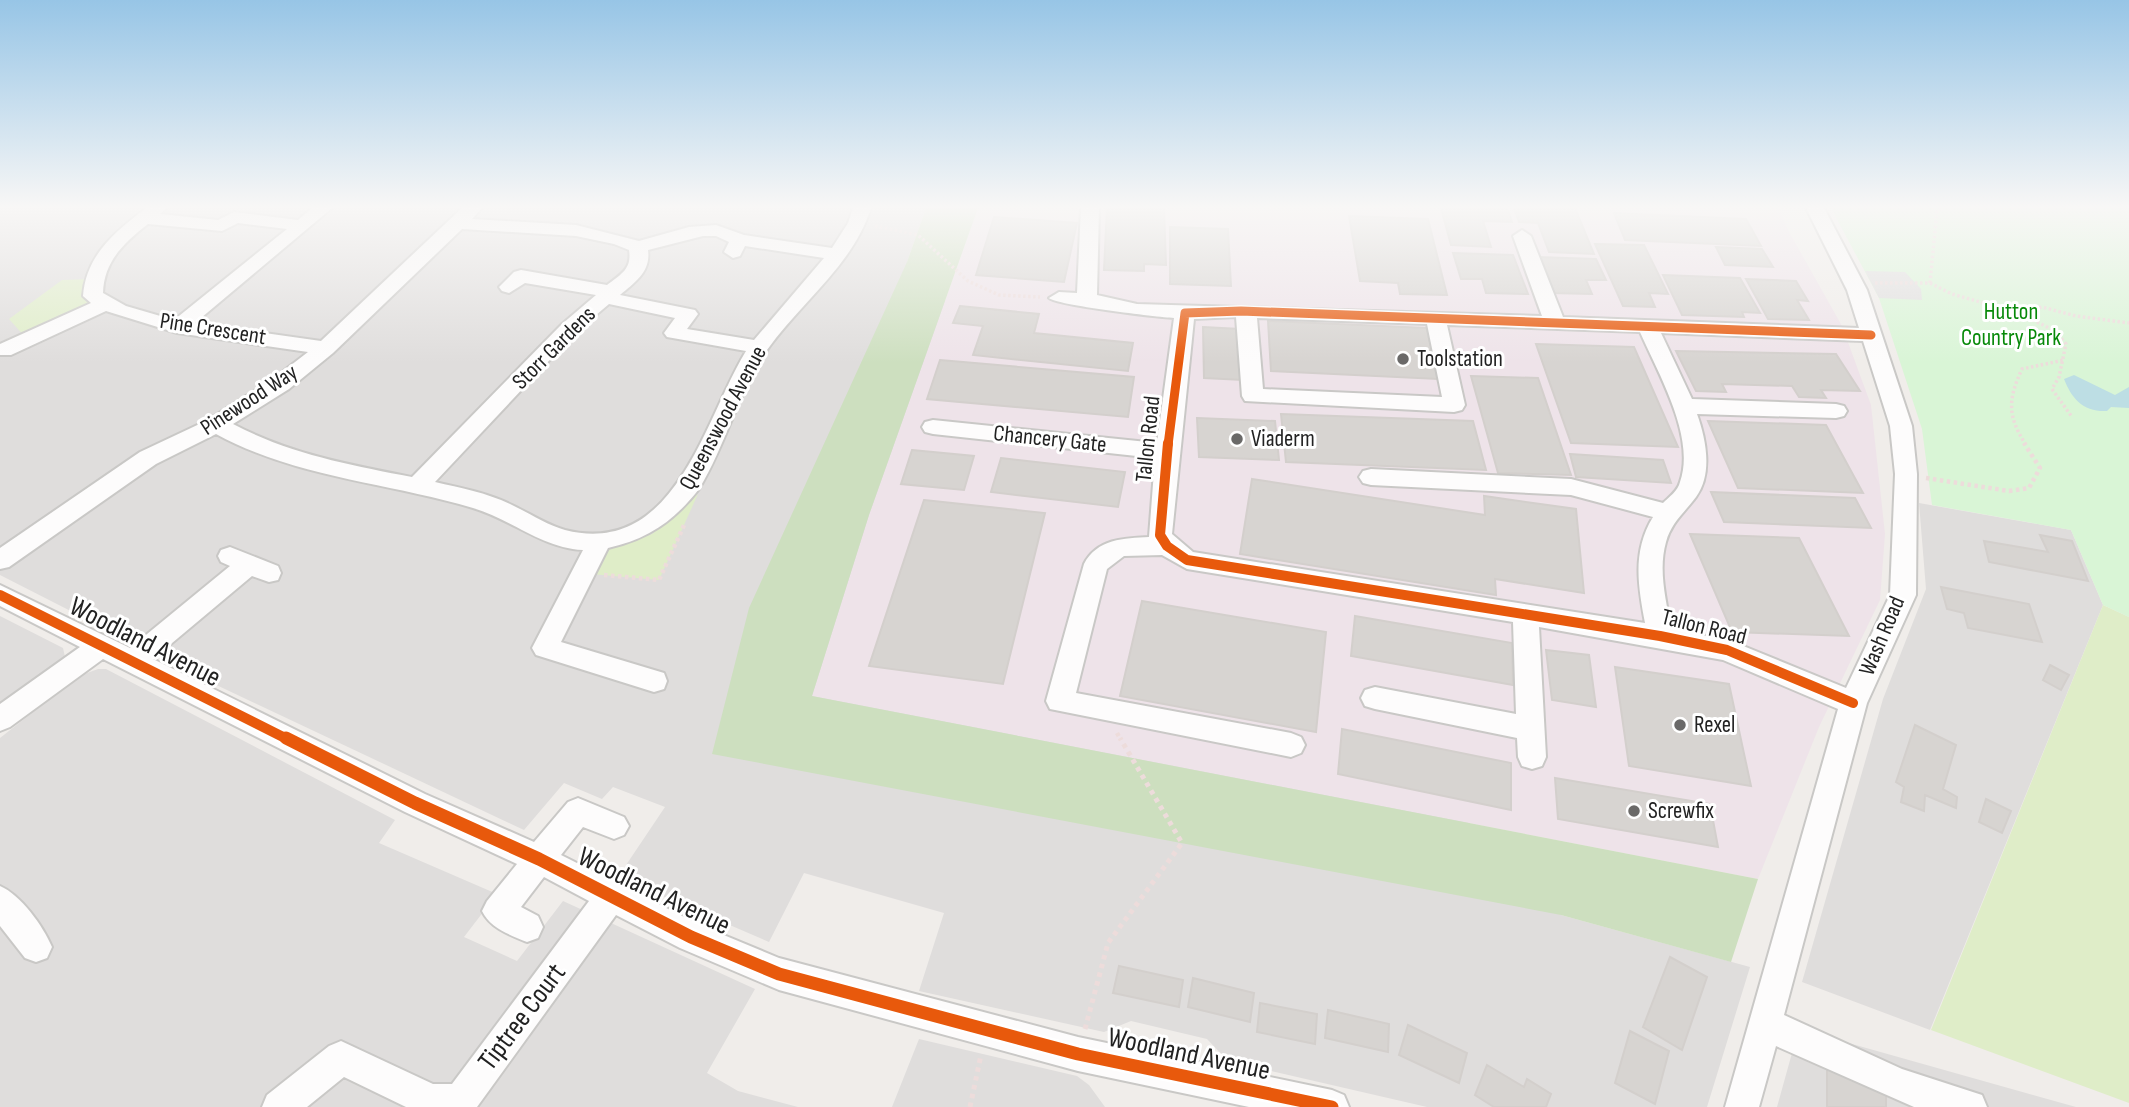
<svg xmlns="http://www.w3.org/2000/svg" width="2129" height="1107" viewBox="0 0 2129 1107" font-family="'Sofia Sans Condensed',sans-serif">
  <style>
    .residential { fill: #dfdddc }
    .industrial { fill: #eee3e9 }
    .grass { fill: #dfedc8 }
    .forest { fill: #cddfbf }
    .park { fill: #d9f5d6 }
    .parking { fill: #e0dfde }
    .water { fill: #bddee4 }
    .building { fill: #d7d4d1; stroke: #d3cfcc; stroke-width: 2 }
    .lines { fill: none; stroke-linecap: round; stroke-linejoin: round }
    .minor-casing { stroke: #c9c8c6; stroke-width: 4 }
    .path-far2 { stroke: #eddcdb; stroke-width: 3.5; stroke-dasharray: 2.5 2.5; stroke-linecap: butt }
    .path-far1 { stroke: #eddcdb; stroke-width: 4.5; stroke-dasharray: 3.5 3.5; stroke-linecap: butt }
    .path { stroke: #eddcdb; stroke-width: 5; stroke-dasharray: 4.5 4.5; stroke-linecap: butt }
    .minor { fill: #fdfcfc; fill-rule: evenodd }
    .cycleway-far2-casing { stroke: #fff; stroke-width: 12 }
    .cycleway-far1-casing { stroke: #fff; stroke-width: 15 }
    .cycleway-casing { stroke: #fff; stroke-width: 18 }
    .cycleway-far2 { stroke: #e8590c; stroke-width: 9 }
    .cycleway-far1 { stroke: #e8590c; stroke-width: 10 }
    .cycleway { stroke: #e8590c; stroke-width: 13 }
    .poi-dot { fill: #6a6968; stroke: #fff; stroke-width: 2.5 }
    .labels { text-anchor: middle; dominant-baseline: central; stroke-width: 6; stroke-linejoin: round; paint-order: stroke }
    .park-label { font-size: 23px; fill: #078909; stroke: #fff }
    .street-label { font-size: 23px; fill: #222; stroke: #fff }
    .poi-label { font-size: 23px; fill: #222; stroke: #fff; text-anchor: start }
    .near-street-label { font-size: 28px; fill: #222; stroke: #fff }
  </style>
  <rect width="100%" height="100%" fill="#f0edea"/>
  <!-- residential -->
  <path class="residential" d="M0,208H926L907,262L1561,915L1750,967L1707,1107H1427L1228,1061L1207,1039L1131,1021L1104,1032L919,991L944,913L804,873L769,942L618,877L665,807L613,787L602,799L564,783L524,830L208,681L0,575Z
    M1919,503L2071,530L2103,605L1930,1030L1802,982L1883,699L1926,589Z
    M0,616L63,648L65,657L0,711Z
    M98,669H106L395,820L379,843L497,894L464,937L517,961L563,901L755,989L707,1073L738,1091L798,1107H0V738L79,676Z
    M1806,1031L2033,1095L2076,1107H1777L1792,1053Z
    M919,1039L1077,1076L1089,1085L1105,1107H892Z"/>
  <!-- industrial -->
  <path class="industrial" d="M978,208H1779L1788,230L1842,326L1871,405L1885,534L1880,600L1819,727L1758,879L812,696L869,515Z"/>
  <!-- grass -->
  <path class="grass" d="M91,279L104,304L27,339L9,319L62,280Z
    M698,494L659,580L591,574L603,550L652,534Z
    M2103,605L2129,617V1103L1931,1030Z"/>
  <!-- forest -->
  <path class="forest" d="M926,208H978L869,515L812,696L1758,879L1731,962L1561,915L712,754L749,608L907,262Z"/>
  <!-- park -->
  <path class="park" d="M1831,208H2129V617L2103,605L2071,530L1932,505L1922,429L1879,298Z"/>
  <!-- parking -->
  <path class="parking" d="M1865,271L1905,272L1921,289L1922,300L1879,298Z"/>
  <!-- water -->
  <path class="water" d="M2074,375L2115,395L2129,387V408L2111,407L2107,411C2083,412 2072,399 2064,379Z"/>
  <!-- building -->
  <path class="building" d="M1107,208H1164L1166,265L1144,264V271L1104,270Z
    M1441,208H1507L1512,222L1483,221L1491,247L1451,245Z
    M1514,208H1575L1594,254L1549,252L1538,223L1519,222Z
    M1614,213L1746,219L1761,246L1625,240Z
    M1349,216L1428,219L1447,295L1400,294L1398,283L1360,281Z
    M994,217L1077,223L1064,282L976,275Z
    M1170,227L1228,229L1231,286L1170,284Z
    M1595,244L1644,245L1668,294L1649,293L1655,307L1623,306Z
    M1716,247L1762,249L1773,267L1725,265Z
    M1453,253L1513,255L1528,294L1486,293L1482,279H1461Z
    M1537,257L1596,259L1606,280H1586L1592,294L1551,293Z
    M1663,275L1740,278L1760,313L1742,312L1744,317L1682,315Z
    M1746,279L1796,281L1808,301L1797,300L1809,320L1768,319Z
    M960,306L1039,314L1034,333L1133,343L1128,371L973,355L983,326L953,323Z
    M1268,321L1427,328L1438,379L1271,371Z
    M1203,327L1240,329L1243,380L1204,378Z
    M1536,344L1634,347L1678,447L1571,443Z
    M1676,351L1836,354L1860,391L1821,390L1826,398L1799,397L1792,386L1722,384L1726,392L1696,391Z
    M940,360L1134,377L1128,417L927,399Z
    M1471,376L1538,378L1571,475L1498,473Z
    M1281,414L1473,421L1486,470L1286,462Z
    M1197,418L1275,421L1279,460L1199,457Z
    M1708,421L1826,425L1863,493L1738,488Z
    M912,450L974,456L964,490L901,484Z
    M1570,454L1663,460L1671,483L1576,477Z
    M1001,458L1125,472L1118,507L991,492Z
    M1252,479L1485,515L1484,496L1576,509L1584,593L1495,579L1496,595L1240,554Z
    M1711,492L1855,498L1871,528L1724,522Z
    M924,500L1045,513L1003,684L869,666Z
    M1690,534L1799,538L1849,636L1732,632Z
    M2040,535L2072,541L2088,581L1989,562L1984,541L2048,552Z
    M1941,587L2029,604L2042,642L1968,628L1964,613L1947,609Z
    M1142,601L1326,632L1316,732L1120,696Z
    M1355,616L1512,643L1513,685L1351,656Z
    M1546,650L1589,655L1596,707L1552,700Z
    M2050,665L2069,675L2061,690L2043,680Z
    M1615,667L1729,684L1751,786L1629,766Z
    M1915,725L1956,745L1943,789L1957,797L1956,808L1925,795L1924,811L1901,802L1904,787L1896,782Z
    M1342,729L1511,763V810L1338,774Z
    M1555,778L1710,804L1718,847L1558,819Z
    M1986,799L2011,811L2002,833L1979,822Z
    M1670,957L1707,977L1682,1050L1643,1027Z
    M1119,966L1183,980L1179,1007L1113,993Z
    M1193,978L1254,993L1250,1022L1188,1007Z
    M1260,1003L1317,1014L1315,1044L1257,1032Z
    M1328,1010L1389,1024L1388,1052L1325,1038Z
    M1408,1025L1467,1053L1459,1083L1399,1055Z
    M1630,1031L1669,1051L1655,1104L1615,1083Z
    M1487,1065L1524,1087L1527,1079L1551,1094L1546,1107H1494L1475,1095Z
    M1827,1069L1886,1092V1107H1827Z"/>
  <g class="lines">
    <!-- minor casing -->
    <g class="minor-casing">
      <path id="minor" d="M146,208H166L160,214L218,220L234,212L298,220L312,208H332L195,323L321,341L462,208H482L472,219L576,225L639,241L689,227L716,225L744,235L832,248L848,223L853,208H871C853,265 801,302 767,350C738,392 726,445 699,489C674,521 648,539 608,548L561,642L664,673L667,681L664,689L654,692L536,655L532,648L583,550C542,548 511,519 473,508C386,482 297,478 216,434L156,464L9,567L0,569V548L140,452L208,420L273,379L308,352L177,333L106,311L11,355H0V344L91,303L83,296C86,255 115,232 146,208ZM238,223L287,229L174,320L126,306L103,293C104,261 124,243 148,224L222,231ZM462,229L576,236L614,244L629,250C632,269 621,274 607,285L521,270L514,272L499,287L502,291L509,293L525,283L596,295L562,324L412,477C350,465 290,454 233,424L289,389L333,353ZM703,236H716L729,242L724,252L733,258L740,256L745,246L824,258L754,340L687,329L698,314L695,310L620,295C635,282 651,272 648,250ZM609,304L675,318L664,333L667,337L746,351C704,419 676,558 565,530C547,525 529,513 512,505C488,493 461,488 435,482L576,332Z
        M1081,208H1099L1097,295L1137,304L1542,316L1513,236L1522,230L1531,236L1563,317L1859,328L1847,290L1806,208H1824L1867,290L1912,426L1917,474L1916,595L1867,703L1784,1015L1902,1069L1982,1095L1987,1107H1914L1776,1046L1759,1107H1725L1838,709L1723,660L1539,627L1546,757L1542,766L1532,769L1522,766L1518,757L1517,738L1375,709L1365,706L1361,698L1365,690L1375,687L1516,714L1513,622L1187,569L1162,555L1124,556L1107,569L1076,693L1291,733L1301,737L1305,745L1301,753L1291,757L1050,709L1046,701L1084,564C1097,539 1124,538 1149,537L1155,458L933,434L925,432L922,427L925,422L933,420L1157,443L1174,318C1158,317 1055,305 1049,298L1059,292L1077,293ZM1236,317L1242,396L1245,401L1454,412L1462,410L1465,405L1447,325L1640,332C1658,373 1696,437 1680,482C1678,491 1669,497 1663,503L1571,479L1371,469L1363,471L1359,477L1363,483L1371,485L1571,495L1653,517C1632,551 1638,586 1645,623L1193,552L1172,534L1194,319ZM1257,318L1427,324L1442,397L1263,389ZM1661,333L1863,341L1890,426L1895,474L1890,595L1846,688L1736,643L1671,628C1666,600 1658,570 1666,542C1671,523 1684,513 1696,497C1713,474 1706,439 1697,414L1836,418L1844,416L1847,411L1844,406L1836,404L1692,399Z
        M230,547L278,566L281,573L278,580L269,582L252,576L153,659L425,794L534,842L568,802L578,798L624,817L629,826L624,835L614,839L583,827L561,855L702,926L779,958L1078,1037L1332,1090L1344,1095L1349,1107H1249L1078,1071L779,990L680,948L616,915L477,1107H406L344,1077L307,1107H262L267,1095L329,1046L341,1041L433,1084H452L589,901L544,877L521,907L538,916L543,927L538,938L527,942C510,935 490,928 482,911L487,901L517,864L405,812L103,659L10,727L0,731V704L80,647L0,606V585L130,648L230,566L221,562L218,556L221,550Z
        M0,886C21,895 43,926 52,947L47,958L36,962L25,958L0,926Z"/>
    </g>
    <!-- path-far2 -->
    <path class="path-far2" d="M875,226L918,235L968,281L999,295L1040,297
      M1875,283H1930L1952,294L2019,313L2042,307L2076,316L2129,323
      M1930,283L1937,210L1942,208
      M2019,313L2055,331L2066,344L2059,377L2052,389L2072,417
      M2026,445C2007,416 2008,399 2022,369L2064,360"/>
    <!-- path-far1 -->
    <path class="path-far1" d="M1926,478L2009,491L2029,488L2040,468L2024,443
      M604,575L659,580L685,523
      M1117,733L1121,740"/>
    <!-- path -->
    <path class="path" d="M1085,1029L1108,943L1182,843L1120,738
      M970,1107L981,1055"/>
    <!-- minor -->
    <use href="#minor" class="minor"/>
    <!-- cycleway-far2 casing -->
    <g class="cycleway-far2-casing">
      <path id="cycleway-far2" d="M1168,445L1185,313L1241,311L1871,335"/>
    </g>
    <!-- cycleway-far1 casing -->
    <g class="cycleway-far1-casing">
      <path id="cycleway-far1" d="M1168,443L1160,535L1167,546L1187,560L1660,636L1727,650L1853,703
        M0,595L289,740"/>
    </g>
    <!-- cycleway casing -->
    <g class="cycleway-casing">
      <path id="cycleway" d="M286,738L415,803L539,859L691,937L779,974L1078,1054L1332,1107"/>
    </g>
    <!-- cycleway-far2 -->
    <use href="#cycleway-far2" class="cycleway-far2"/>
    <!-- cycleway-far1 -->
    <use href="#cycleway-far1" class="cycleway-far1"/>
    <!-- cycleway -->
    <use href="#cycleway" class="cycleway"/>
  </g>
  <!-- sky -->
  <linearGradient id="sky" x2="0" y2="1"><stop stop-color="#97c5e6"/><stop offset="0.57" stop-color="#f8f7f6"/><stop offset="1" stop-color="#f8f7f6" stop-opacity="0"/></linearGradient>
  <rect width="2129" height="363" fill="url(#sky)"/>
  <!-- markers -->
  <g class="poi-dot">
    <circle cx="1403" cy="359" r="7"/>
    <circle cx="1237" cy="439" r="7"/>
    <circle cx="1680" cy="725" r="7"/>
    <circle cx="1634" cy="811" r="7"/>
  </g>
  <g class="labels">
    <!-- park labels -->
    <g class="park-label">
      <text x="2011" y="312">Hutton<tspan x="2011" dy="26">Country Park</tspan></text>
    </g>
    <!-- street labels -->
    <g class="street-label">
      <text transform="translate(213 329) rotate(9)">Pine Crescent</text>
      <text transform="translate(554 348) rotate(-45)">Storr Gardens</text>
      <text transform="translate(249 400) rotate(-33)">Pinewood Way</text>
      <text transform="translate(723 418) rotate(-62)">Queenswood Avenue</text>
      <text transform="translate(1050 439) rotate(6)">Chancery Gate</text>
      <text transform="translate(1148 439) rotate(-84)">Tallon Road</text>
      <text transform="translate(1704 627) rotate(14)">Tallon Road</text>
      <text transform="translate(1882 636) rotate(-67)">Wash Road</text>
    </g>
    <!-- poi labels -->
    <g class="poi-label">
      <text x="1417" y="359">Toolstation</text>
      <text x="1251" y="439">Viaderm</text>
      <text x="1694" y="725">Rexel</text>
      <text x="1648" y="811">Screwfix</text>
    </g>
    <!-- near-street labels -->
    <g class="near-street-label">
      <text transform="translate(145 642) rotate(27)">Woodland Avenue</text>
      <text transform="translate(654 891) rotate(26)">Woodland Avenue</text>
      <text transform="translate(522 1017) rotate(-53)">Tiptree Court</text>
      <text transform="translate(1189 1054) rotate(12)">Woodland Avenue</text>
    </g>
  </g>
</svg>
